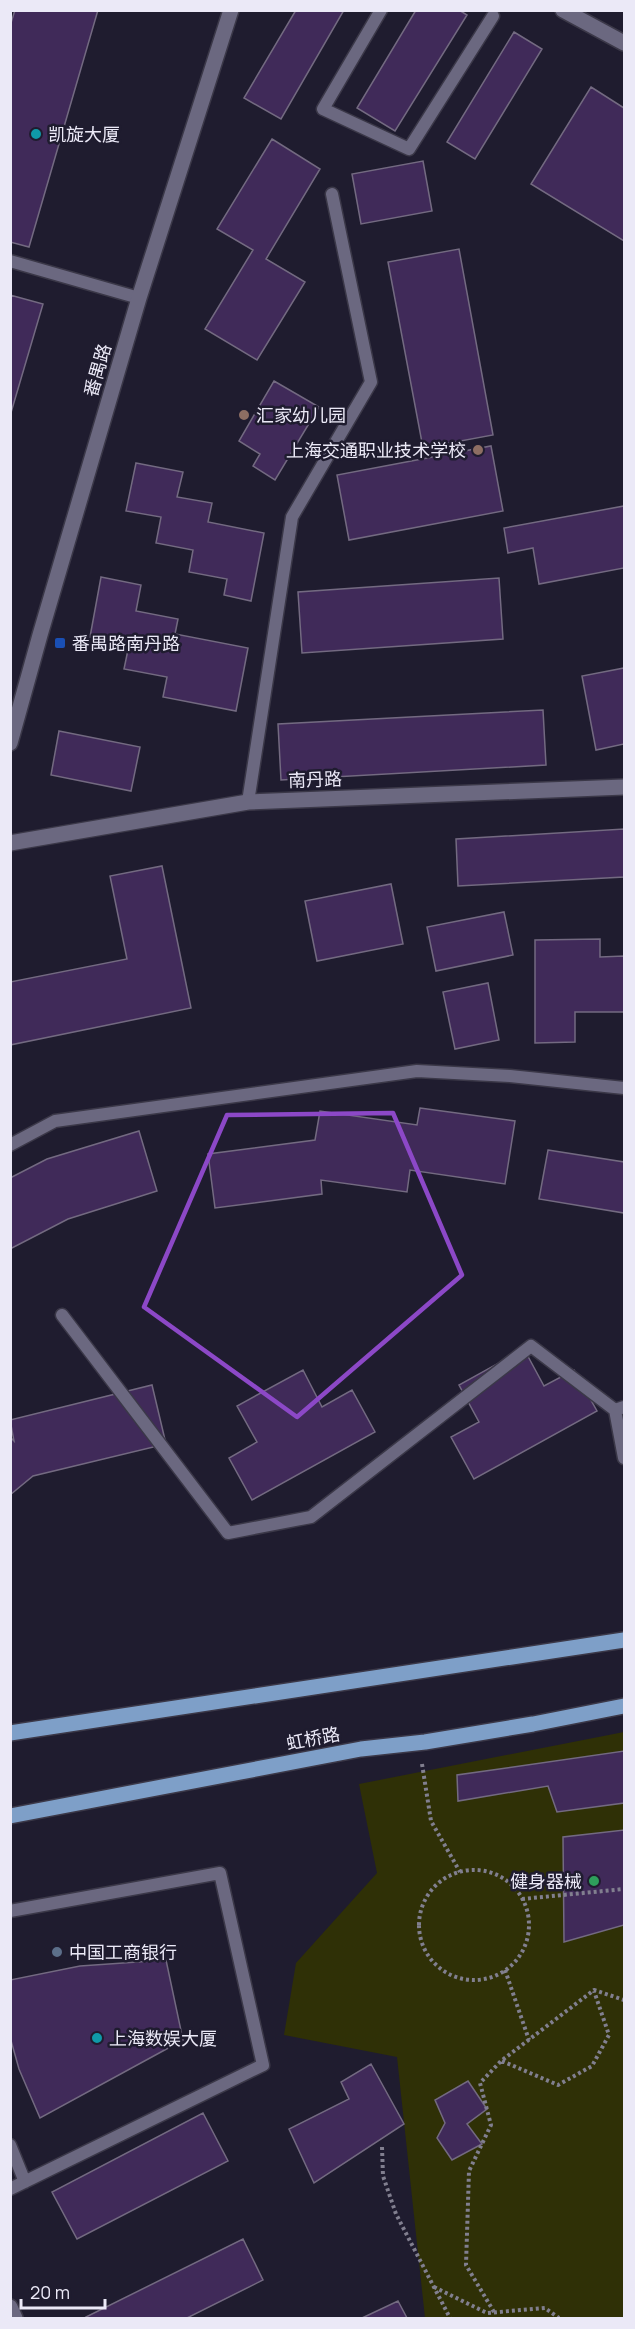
<svg xmlns="http://www.w3.org/2000/svg" width="635" height="2329" viewBox="0 0 635 2329" font-family="Manrope,'Noto Sans SC',sans-serif">
  <style>
    .green { fill: #2f3006 }
    .building { fill: #402a59; stroke: #736a81; stroke-width: 1.5 }
    .lines { fill: none; stroke-linecap: round; stroke-linejoin: round }
    .service-casing { stroke: #3b3848; stroke-width: 15 }
    .minor-casing { stroke: #3b3848; stroke-width: 18 }
    .tertiary-casing { stroke: #3b3848; stroke-width: 18 }
    .primary-casing { stroke: #3b3848; stroke-width: 18 }
    .path { stroke: #817f8f; stroke-width: 4; stroke-dasharray: 3 3; stroke-linecap: butt }
    .service { stroke: #6b6880; stroke-width: 12 }
    .minor { stroke: #6b6880; stroke-width: 15 }
    .tertiary { stroke: #6b6880; stroke-width: 15 }
    .primary { stroke: #7e9fc8; stroke-width: 15 }
    .marked { fill: none; stroke: #8c48c7; stroke-width: 4.5; stroke-linejoin: round }
    .culture-dot { fill: #0f9aa8; stroke: #1f1c2f; stroke-width: 2 }
    .education-dot { fill: #8d6e63; stroke: #1f1c2f; stroke-width: 2 }
    .transit-dot { fill: #1a4fb4; stroke: #1f1c2f; stroke-width: 2 }
    .leisure-dot { fill: #2e9e5b; stroke: #1f1c2f; stroke-width: 2 }
    .service-dot { fill: #5c6f8a; stroke: #1f1c2f; stroke-width: 2 }
    .labels { text-anchor: middle; dominant-baseline: central; stroke-width: 5; stroke-linejoin: round; paint-order: stroke }
    .poi-label { font-size: 18px; fill: #ebe9f7; stroke: #1f1c2f; text-anchor: start }
    .street-label { font-size: 18px; fill: #ebe9f7; stroke: #1f1c2f }
  </style>
  <rect width="100%" height="100%" fill="#1f1c2f"/>
  <!-- green -->
  <path class="green" d="M624,1732V2318H425L397,2057L284,2035L296,1963L377,1873L359,1784Z"/>
  <!-- building -->
  <path class="building" d="M15,10H98L29,247L10,242V26Z
    M296,10H344L281,119L244,98Z
    M416,10H459L467,15L395,131L357,108Z
    M514,32L542,49L475,159L447,142Z
    M591,87L624,108V241L531,184Z
    M272,139L320,169L266,259L305,282L257,360L205,329L253,250L217,229Z
    M423,161L432,211L361,224L352,174Z
    M459,249L493,435L423,448L388,262Z
    M10,295L43,304L10,416Z
    M274,381L319,407L275,480L253,466L260,454L239,441Z
    M491,446L503,511L349,540L337,475Z
    M136,463L183,472L177,497L212,503L208,522L264,533L251,601L224,595L227,579L189,572L193,550L156,543L161,517L126,511Z
    M624,506V568L539,584L533,548L508,553L504,528Z
    M101,577L141,585L136,611L178,619L175,634L248,648L236,711L163,697L167,677L124,669L129,645L90,637Z
    M499,578L503,639L302,653L298,592Z
    M624,668V744L596,750L582,676Z
    M543,710L546,765L281,780L278,724Z
    M59,731L140,747L131,791L51,775Z
    M624,829V877L458,886L456,839Z
    M162,866L191,1008L10,1045V982L127,959L110,876Z
    M391,884L403,944L317,961L305,901Z
    M504,912L513,955L436,971L427,927Z
    M600,939V957L624,956V1012H575V1042L535,1043V940Z
    M488,983L499,1040L455,1049L443,992Z
    M420,1108L515,1121L505,1184L410,1170L407,1192L321,1180L322,1194L215,1208L208,1154L315,1140L320,1111L417,1125Z
    M139,1131L157,1191L68,1219L10,1249V1178L47,1159Z
    M548,1150L624,1162V1213L539,1199Z
    M524,1349L544,1386L574,1370L597,1411L474,1479L451,1437L479,1422L459,1385Z
    M303,1370L322,1407L352,1390L375,1432L252,1500L229,1458L257,1442L237,1406Z
    M152,1385L166,1444L33,1476L10,1495V1437L14,1441L10,1420Z
    M624,1751V1803L557,1812L548,1786L458,1801L457,1775Z
    M624,1830V1925L564,1942L563,1837Z
    M166,1960L183,2040L40,2118L19,2069L10,2037V1980L80,1966Z
    M371,2064L404,2124L314,2183L289,2129L349,2099L341,2082Z
    M468,2081L487,2109L467,2124L482,2144L452,2160L437,2138L445,2123L435,2100Z
    M203,2113L228,2161L77,2239L52,2192Z
    M243,2239L263,2280L187,2318H87L86,2317Z
    M398,2301L407,2318H362Z"/>
  <g class="lines">
    <!-- service casing -->
    <g class="service-casing">
      <path id="service" d="M381,10L323,109L409,149L493,16
        M10,261L139,298
        M248,802L292,517L371,382L332,194
        M10,1145L55,1121L417,1071L510,1076L624,1088
        M62,1315L228,1533L311,1517L531,1346L615,1410L624,1407
        M615,1410L624,1458
        M10,1911L220,1873L263,2065L10,2189
        M10,2145L25,2182"/>
    </g>
    <!-- minor casing -->
    <g class="minor-casing">
      <path id="minor" d="M10,843L248,802L624,787"/>
    </g>
    <!-- tertiary casing -->
    <g class="tertiary-casing">
      <path id="tertiary" d="M563,10L624,43
        M10,743L40,635L139,298L231,10
        M10,2307L15,2318"/>
    </g>
    <!-- primary casing -->
    <g class="primary-casing">
      <path id="primary" d="M10,1733L624,1640
        M10,1816L361,1749L425,1742L533,1724L624,1706"/>
    </g>
    <!-- path -->
    <path class="path" d="M422,1764L431,1821L460,1872
      M419 1925a55 55 0 1 1 110 0a55 55 0 1 1-110 0Z
      M522,1899L624,1889
      M505,1970L529,2040
      M502,2061L558,2085L592,2066L609,2035L594,1991
      M382,2147L383,2176L396,2214L450,2318
      M434,2287L487,2313L545,2308L559,2318
      M494,2312L466,2265L469,2171L491,2125L480,2083L501,2061L594,1990L624,2000"/>
    <!-- service -->
    <use href="#service" class="service"/>
    <!-- minor -->
    <use href="#minor" class="minor"/>
    <!-- tertiary -->
    <use href="#tertiary" class="tertiary"/>
    <!-- primary -->
    <use href="#primary" class="primary"/>
  </g>
  <!-- marked area -->
  <path class="marked" d="M393,1113L462,1275L297,1417L144,1307L227,1115Z"/>
  <!-- markers -->
  <g class="culture-dot">
    <circle cx="36" cy="134" r="6"/>
    <circle cx="97" cy="2038" r="6"/>
  </g>
  <g class="education-dot">
    <circle cx="244" cy="415" r="6"/>
    <circle cx="478" cy="450" r="6"/>
  </g>
  <rect class="transit-dot" x="54" y="637" width="12" height="12" rx="3"/>
  <circle class="leisure-dot" cx="594" cy="1881" r="6"/>
  <circle class="service-dot" cx="57" cy="1952" r="6"/>
  <g class="labels">
    <!-- poi labels -->
    <g class="poi-label">
      <text x="48" y="134">凯旋大厦</text>
      <text x="256" y="415">汇家幼儿园</text>
      <text x="466" y="450" text-anchor="end">上海交通职业技术学校</text>
      <text x="72" y="643">番禺路南丹路</text>
      <text x="582" y="1881" text-anchor="end">健身器械</text>
      <text x="69" y="1952">中国工商银行</text>
      <text x="109" y="2038">上海数娱大厦</text>
    </g>
    <!-- street labels -->
    <g class="street-label">
      <text transform="translate(97 370) rotate(-74)">番禺路</text>
      <text transform="translate(315 779) rotate(-2)">南丹路</text>
      <text transform="translate(313 1738) rotate(-11)">虹桥路</text>
    </g>
  </g>
  <!-- border -->
  <rect width="635" height="2329" fill="none" stroke="#ebe9f7" stroke-width="24"/>
  <!-- scale -->
  <path d="M21 2299v9h84v-9" fill="none" stroke="#ebe9f7" stroke-width="3"/>
  <text x="30" y="2299" font-size="18" fill="#ebe9f7" stroke="#1f1c2f" stroke-width="4.5" paint-order="stroke">20 m</text>
</svg>
